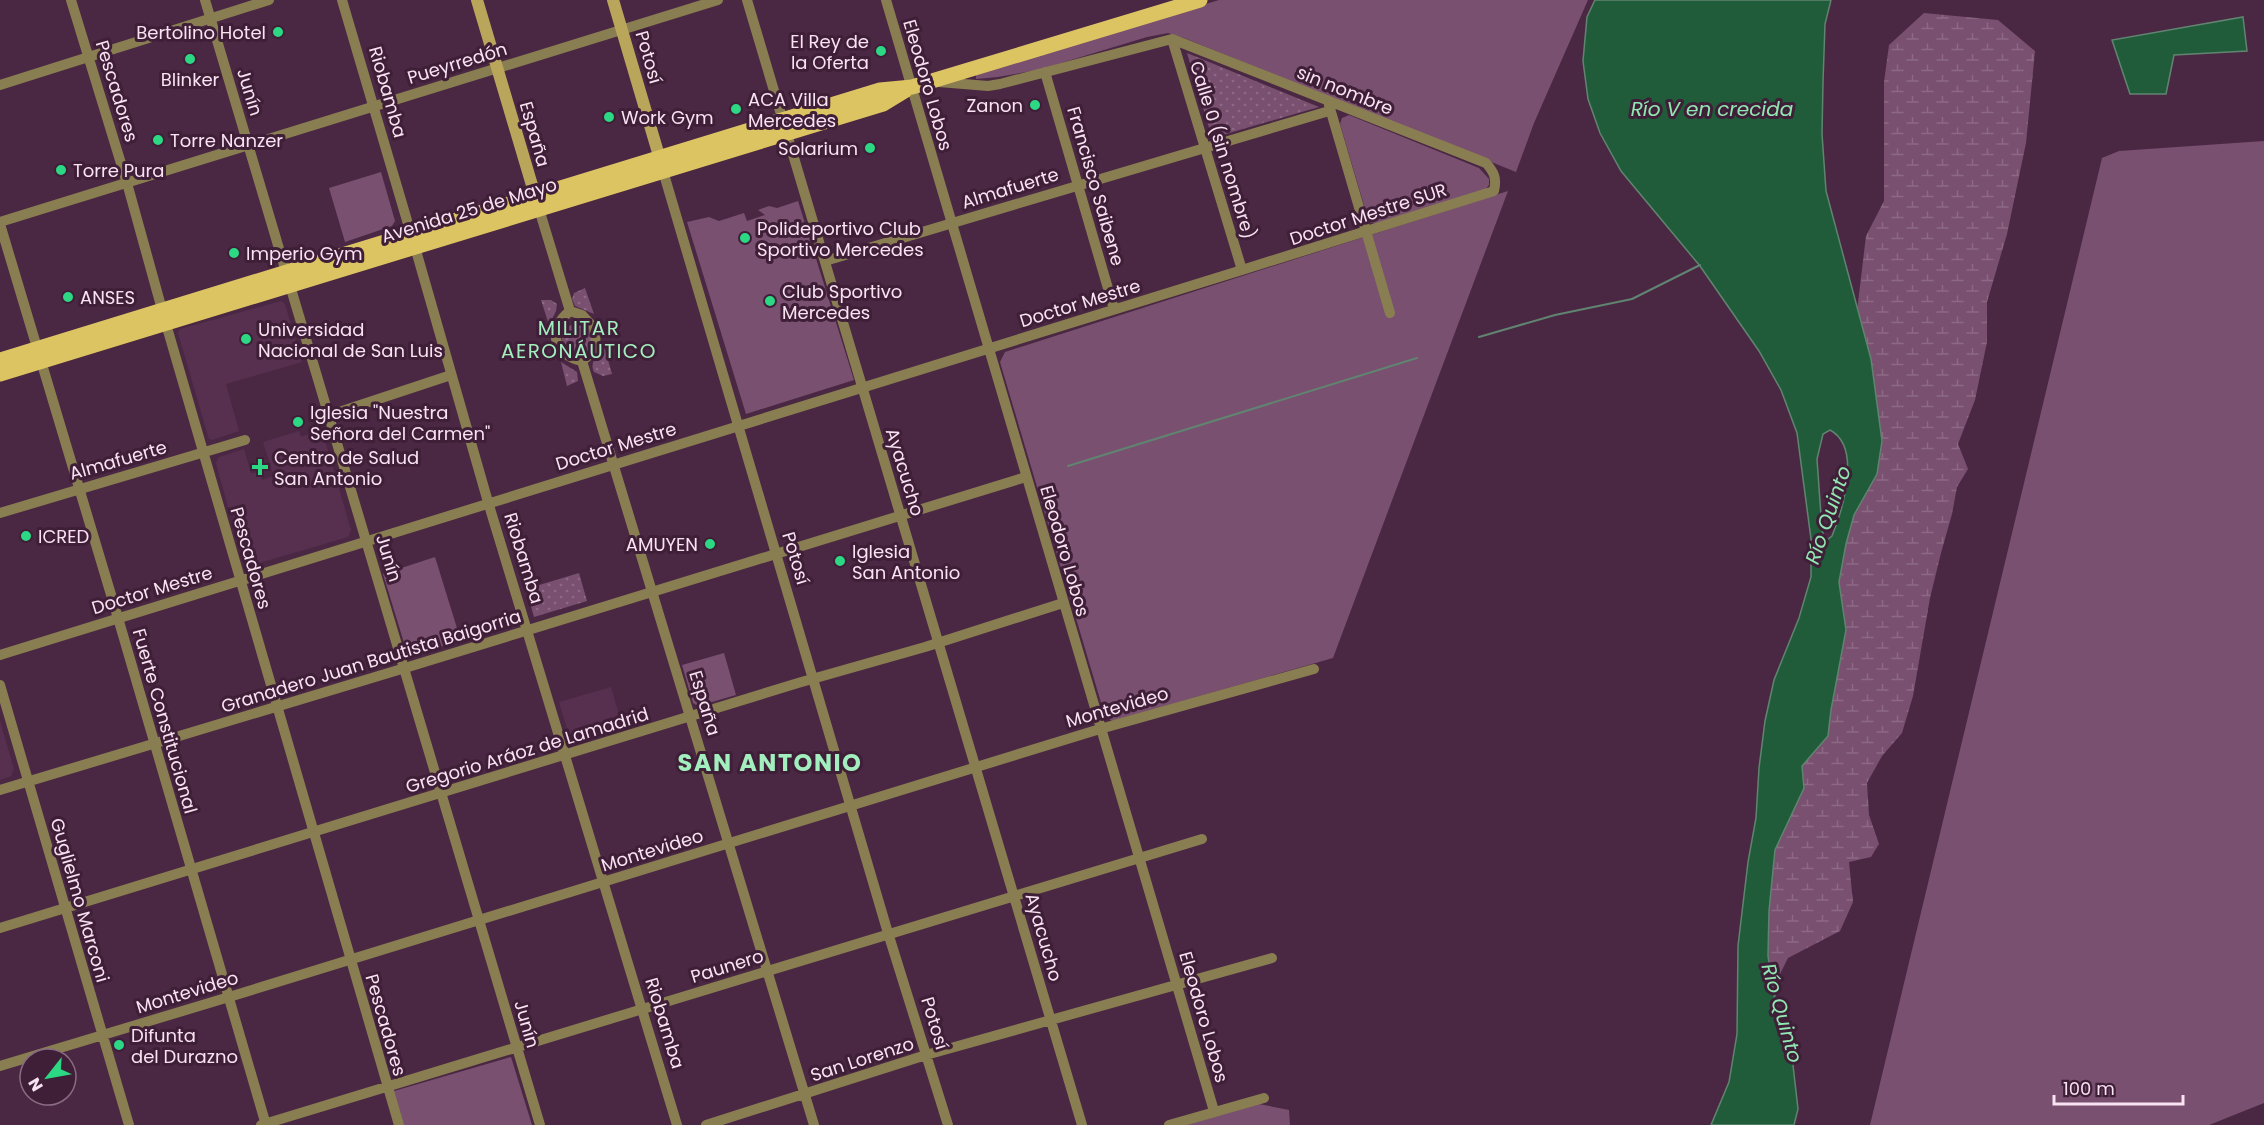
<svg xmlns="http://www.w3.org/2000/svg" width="2264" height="1125" viewBox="0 0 2264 1125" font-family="Poppins,sans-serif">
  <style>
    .built { fill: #58304f }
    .green { fill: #795070 }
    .wetland { fill: url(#wetland-marsh) }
    .park { fill: url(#park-dots) }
    .water { fill: #205c3a; stroke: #618471; stroke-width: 1.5; fill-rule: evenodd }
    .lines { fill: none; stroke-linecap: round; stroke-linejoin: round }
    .stream { stroke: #618471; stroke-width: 2 }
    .street { stroke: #897e51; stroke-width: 10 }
    .secondary { stroke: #b9a65b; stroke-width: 12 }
    .primary { stroke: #ddc462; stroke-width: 15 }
    .poi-dot { fill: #2cd884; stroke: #3f1e38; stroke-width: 2 }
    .labels { text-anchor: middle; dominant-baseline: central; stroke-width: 6; stroke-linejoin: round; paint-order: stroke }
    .poi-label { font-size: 18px; fill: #f9e2f2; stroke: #3f1e38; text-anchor: start }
    .street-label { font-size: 18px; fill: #f9e2f2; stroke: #3f1e38 }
    .water-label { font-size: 20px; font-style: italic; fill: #91e7b1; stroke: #3f1e38 }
    .neighbourhood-label { font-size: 20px; letter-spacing: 1.5px; fill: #a3eebe; stroke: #3f1e38 }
    .district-label { font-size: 24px; font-weight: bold; letter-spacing: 1.5px; fill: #a3eebe; stroke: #3f1e38 }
  </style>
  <defs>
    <pattern id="wetland-marsh" width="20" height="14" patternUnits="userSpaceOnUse" patternTransform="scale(1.5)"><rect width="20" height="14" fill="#795070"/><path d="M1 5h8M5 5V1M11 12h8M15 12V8" fill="none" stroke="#8d6985"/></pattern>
    <pattern id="park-dots" width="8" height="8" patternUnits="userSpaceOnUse" patternTransform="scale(1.5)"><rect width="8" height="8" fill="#795070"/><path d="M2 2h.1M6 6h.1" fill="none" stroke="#8d6985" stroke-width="1.8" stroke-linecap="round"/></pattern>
  </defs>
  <rect width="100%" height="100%" fill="#4a2843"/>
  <!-- built -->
  <path class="built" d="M281,301L285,304L302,362L226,384L239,431L212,440L209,439L178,333L180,329Z
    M322,430L351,530L348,537L249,566L245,563L232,519L235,514L233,509L228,507L216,463L219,457L244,449L251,473L259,472L262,480L274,476L263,442L299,431L301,437Z
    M611,687L623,728L576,742L570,738L559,702Z
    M0,721L14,769L11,776L0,780Z"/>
  <!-- green -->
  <path class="green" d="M1219,0H1588L1534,123L1516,172L1184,38L1168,33L1147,37L1038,70L998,77L976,79V75L1006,65Z
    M1349,115L1479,168L1489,179V185L1485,190L1376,224L1369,222L1340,124L1342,118Z
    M2264,141V1103L2209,1125H1870L2102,158L2119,151Z
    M381,172L395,221L392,226L345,242L329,188Z
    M1508,191L1333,658L1112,721L1105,716L1000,362L1005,352Z
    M798,201L854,380L746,414L687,222L709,217L719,221L744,213L747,221L765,215L758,210L769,206L777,208Z
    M435,557L461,641L408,656L383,574Z
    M724,653L736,695L698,706L693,703L682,665Z
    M511,1057L532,1125H404L394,1091Z
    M1259,1104L1289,1110L1290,1125H1185Z"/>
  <!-- wetland -->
  <path class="wetland" d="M1924,13L1998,20L2035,51L2026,143L2007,234L1987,302V342L1975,400L1958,444L1968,469L1957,487L1952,514L1941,553L1930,598L1913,696L1902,733L1882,756L1867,783L1869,815L1879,844L1871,857L1849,862L1853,902L1840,931L1788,958L1779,976L1775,1001L1768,956L1769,911L1775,850L1803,788L1802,766L1831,710L1846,630L1839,582L1846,544L1854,515L1877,474L1882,441L1871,359L1857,311L1866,236L1884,201V82L1889,45Z"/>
  <!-- park -->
  <path class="park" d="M1187,53L1319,107L1212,138Z
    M585,288L594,314L575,306L572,299L574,293Z
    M541,300H551L557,304L556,311L549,325Z
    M562 339a15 15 0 1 1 30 0a15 15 0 1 1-30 0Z
    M604,346L612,374L603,376L594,372C589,362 598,355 604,346Z
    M561,362L577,372L578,381L567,386Z
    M579,573L587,601L534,617L526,589Z"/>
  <!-- water -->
  <path class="water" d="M1595,0H1831L1825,24L1823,82L1822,134L1826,191L1871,359L1882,441L1877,474L1854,515L1846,544L1839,582L1846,630L1831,710L1828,736L1802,766L1804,788L1775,850L1769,911L1768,956L1775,1001L1791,1048L1798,1109L1794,1125H1711L1729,1082L1737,1034L1738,946L1748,862L1756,818L1759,768L1765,721L1774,680L1799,618L1811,577V539L1797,433L1781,390L1759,351L1700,266L1621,171L1600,133L1588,99L1583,61L1587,17ZM1830,430C1862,447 1843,509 1832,536L1828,539L1824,537L1822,530L1817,459L1823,434Z
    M2243,17L2247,51L2174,55L2166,94H2130L2112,40Z"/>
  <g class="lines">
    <!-- stream -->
    <path class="stream" d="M1479,337L1555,315L1632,299L1700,265
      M1068,466L1417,358"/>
    <!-- street -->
    <path class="street" d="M71,0L127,183L166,324L399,1125
      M205,0L540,1125
      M342,0L411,234
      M747,0L1082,1125
      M886,0L1214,1111
      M1172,39L1242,270
      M1045,72L1114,309
      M939,82L988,86L1000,84L1172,39
      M0,85L269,0
      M1329,105L1390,313
      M663,171L888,933L948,1125
      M539,209L570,311
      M0,222L718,0
      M0,224L118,618L266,1125
      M415,247L488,502L677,1125
      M825,261L1329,111
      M570,311C546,330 554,355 582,361
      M570,311L582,315L594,328C598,342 595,352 582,361
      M582,361L814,1125
      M330,415L451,375
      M0,513L245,440
      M0,655L1242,270L1494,191C1497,178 1494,172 1486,163L1172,39
      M0,685L129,1125
      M0,790L405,668L1026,477
      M0,928L798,683L925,647L1063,603
      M0,1066L229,997L1100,729L1314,669
      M261,1125L1202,839
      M706,1125L926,1055L1272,958
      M1169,1125L1264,1098"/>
    <!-- secondary -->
    <path class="secondary" d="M477,0L537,202
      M613,0L662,166"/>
    <!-- primary -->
    <path class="primary" d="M0,360L880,90L912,87L1200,0
      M0,374L883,104L906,90"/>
  </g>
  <!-- markers -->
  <g class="poi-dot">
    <circle cx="278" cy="32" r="6"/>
    <circle cx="881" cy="51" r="6"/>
    <circle cx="190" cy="59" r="6"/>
    <circle cx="1035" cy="105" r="6"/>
    <circle cx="736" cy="109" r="6"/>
    <circle cx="609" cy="117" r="6"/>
    <circle cx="158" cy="140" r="6"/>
    <circle cx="870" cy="148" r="6"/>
    <circle cx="61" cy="170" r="6"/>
    <circle cx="745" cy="238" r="6"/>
    <circle cx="234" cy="253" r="6"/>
    <circle cx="68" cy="297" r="6"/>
    <circle cx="770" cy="301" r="6"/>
    <circle cx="246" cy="339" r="6"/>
    <circle cx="298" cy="422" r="6"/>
    <path d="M257 458h6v6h6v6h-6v6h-6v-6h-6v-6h6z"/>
    <circle cx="26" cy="536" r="6"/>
    <circle cx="710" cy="544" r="6"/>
    <circle cx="840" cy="561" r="6"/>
    <circle cx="119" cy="1045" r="6"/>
  </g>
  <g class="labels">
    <!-- poi labels -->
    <g class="poi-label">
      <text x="266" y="32" text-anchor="end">Bertolino Hotel</text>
      <text x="869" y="41" text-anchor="end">El Rey de<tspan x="869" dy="21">la Oferta</tspan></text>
      <text x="190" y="79" text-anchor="middle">Blinker</text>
      <text x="748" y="99">ACA Villa<tspan x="748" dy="21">Mercedes</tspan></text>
      <text x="1023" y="105" text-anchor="end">Zanon</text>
      <text x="621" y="117">Work Gym</text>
      <text x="170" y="140">Torre Nanzer</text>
      <text x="858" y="148" text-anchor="end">Solarium</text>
      <text x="73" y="170">Torre Pura</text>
      <text x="757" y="228">Polideportivo Club<tspan x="757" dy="21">Sportivo Mercedes</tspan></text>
      <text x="246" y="253">Imperio Gym</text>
      <text x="782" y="291">Club Sportivo<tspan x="782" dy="21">Mercedes</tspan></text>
      <text x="80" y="297">ANSES</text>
      <text x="258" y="329">Universidad<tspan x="258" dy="21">Nacional de San Luis</tspan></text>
      <text x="310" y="412">Iglesia "Nuestra<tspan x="310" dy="21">Señora del Carmen"</tspan></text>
      <text x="274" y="457">Centro de Salud<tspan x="274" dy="21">San Antonio</tspan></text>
      <text x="38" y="536">ICRED</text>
      <text x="698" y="544" text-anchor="end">AMUYEN</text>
      <text x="852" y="551">Iglesia<tspan x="852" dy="21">San Antonio</tspan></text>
      <text x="131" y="1035">Difunta<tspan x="131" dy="21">del Durazno</tspan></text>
    </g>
    <!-- street labels -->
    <g class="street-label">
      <text transform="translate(649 57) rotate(74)">Potosí</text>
      <text transform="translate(457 63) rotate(-17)">Pueyrredón</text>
      <text transform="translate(928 85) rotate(74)">Eleodoro Lobos</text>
      <text transform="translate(1345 90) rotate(22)">sin nombre</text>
      <text transform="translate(117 91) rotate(73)">Pescadores</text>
      <text transform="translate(250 92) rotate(73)">Junín</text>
      <text transform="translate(388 92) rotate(74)">Riobamba</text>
      <text transform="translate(535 134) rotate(74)">España</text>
      <text transform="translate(1223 150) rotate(73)">Calle 0 (sin nombre)</text>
      <text transform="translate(1096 186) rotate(74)">Francisco Saibene</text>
      <text transform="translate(1010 188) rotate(-17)">Almafuerte</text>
      <text transform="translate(469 210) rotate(-17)">Avenida 25 de Mayo</text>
      <text transform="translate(1368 214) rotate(-18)">Doctor Mestre SUR</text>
      <text transform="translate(1080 303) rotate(-17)">Doctor Mestre</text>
      <text transform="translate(616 446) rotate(-17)">Doctor Mestre</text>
      <text transform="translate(118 460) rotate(-16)">Almafuerte</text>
      <text transform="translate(905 472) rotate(73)">Ayacucho</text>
      <text transform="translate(1065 551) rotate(74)">Eleodoro Lobos</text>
      <text transform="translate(251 558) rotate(74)">Pescadores</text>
      <text transform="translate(389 558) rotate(73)">Junín</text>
      <text transform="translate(524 558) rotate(73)">Riobamba</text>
      <text transform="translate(796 558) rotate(73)">Potosí</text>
      <text transform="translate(152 590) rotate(-17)">Doctor Mestre</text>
      <text transform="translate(371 661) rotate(-17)">Granadero Juan Bautista Baigorria</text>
      <text transform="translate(705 703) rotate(73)">España</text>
      <text transform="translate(1117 707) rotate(-16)">Montevideo</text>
      <text transform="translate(165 721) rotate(74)">Fuerte Constitucional</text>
      <text transform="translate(527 750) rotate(-17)">Gregorio Aráoz de Lamadrid</text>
      <text transform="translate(652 850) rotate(-17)">Montevideo</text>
      <text transform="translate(80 900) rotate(74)">Guglielmo Marconi</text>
      <text transform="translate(1044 937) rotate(74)">Ayacucho</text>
      <text transform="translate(727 966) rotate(-17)">Paunero</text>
      <text transform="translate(187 992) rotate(-17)">Montevideo</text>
      <text transform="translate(1204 1017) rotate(74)">Eleodoro Lobos</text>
      <text transform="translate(665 1023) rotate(73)">Riobamba</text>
      <text transform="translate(935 1023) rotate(73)">Potosí</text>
      <text transform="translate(527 1024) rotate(74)">Junín</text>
      <text transform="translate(386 1025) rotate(74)">Pescadores</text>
      <text transform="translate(862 1059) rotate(-18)">San Lorenzo</text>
    </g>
    <!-- water labels -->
    <g class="water-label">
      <text x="1712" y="109">Río V en crecida</text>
      <text transform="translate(1828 515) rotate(-71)">Río Quinto</text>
      <text transform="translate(1782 1013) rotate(74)">Río Quinto</text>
    </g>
    <!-- neighbourhood labels -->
    <g class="neighbourhood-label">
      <text x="579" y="328">MILITAR<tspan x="579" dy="23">AERONÁUTICO</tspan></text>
    </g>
    <!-- district labels -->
    <g class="district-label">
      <text x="770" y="762">SAN ANTONIO</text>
    </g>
  </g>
  <!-- north arrow -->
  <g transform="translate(48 1077) rotate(239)"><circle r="28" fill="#3f1e38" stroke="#896c82" stroke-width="1.5"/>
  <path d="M0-4.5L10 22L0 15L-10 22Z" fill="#2cd884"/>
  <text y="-9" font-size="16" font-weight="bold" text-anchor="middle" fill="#f9e2f2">N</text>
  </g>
  <!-- scale -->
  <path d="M2054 1095v9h129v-9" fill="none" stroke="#f9e2f2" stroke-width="3"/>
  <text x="2063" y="1095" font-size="18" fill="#f9e2f2" stroke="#3f1e38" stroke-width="4.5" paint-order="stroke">100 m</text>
</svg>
